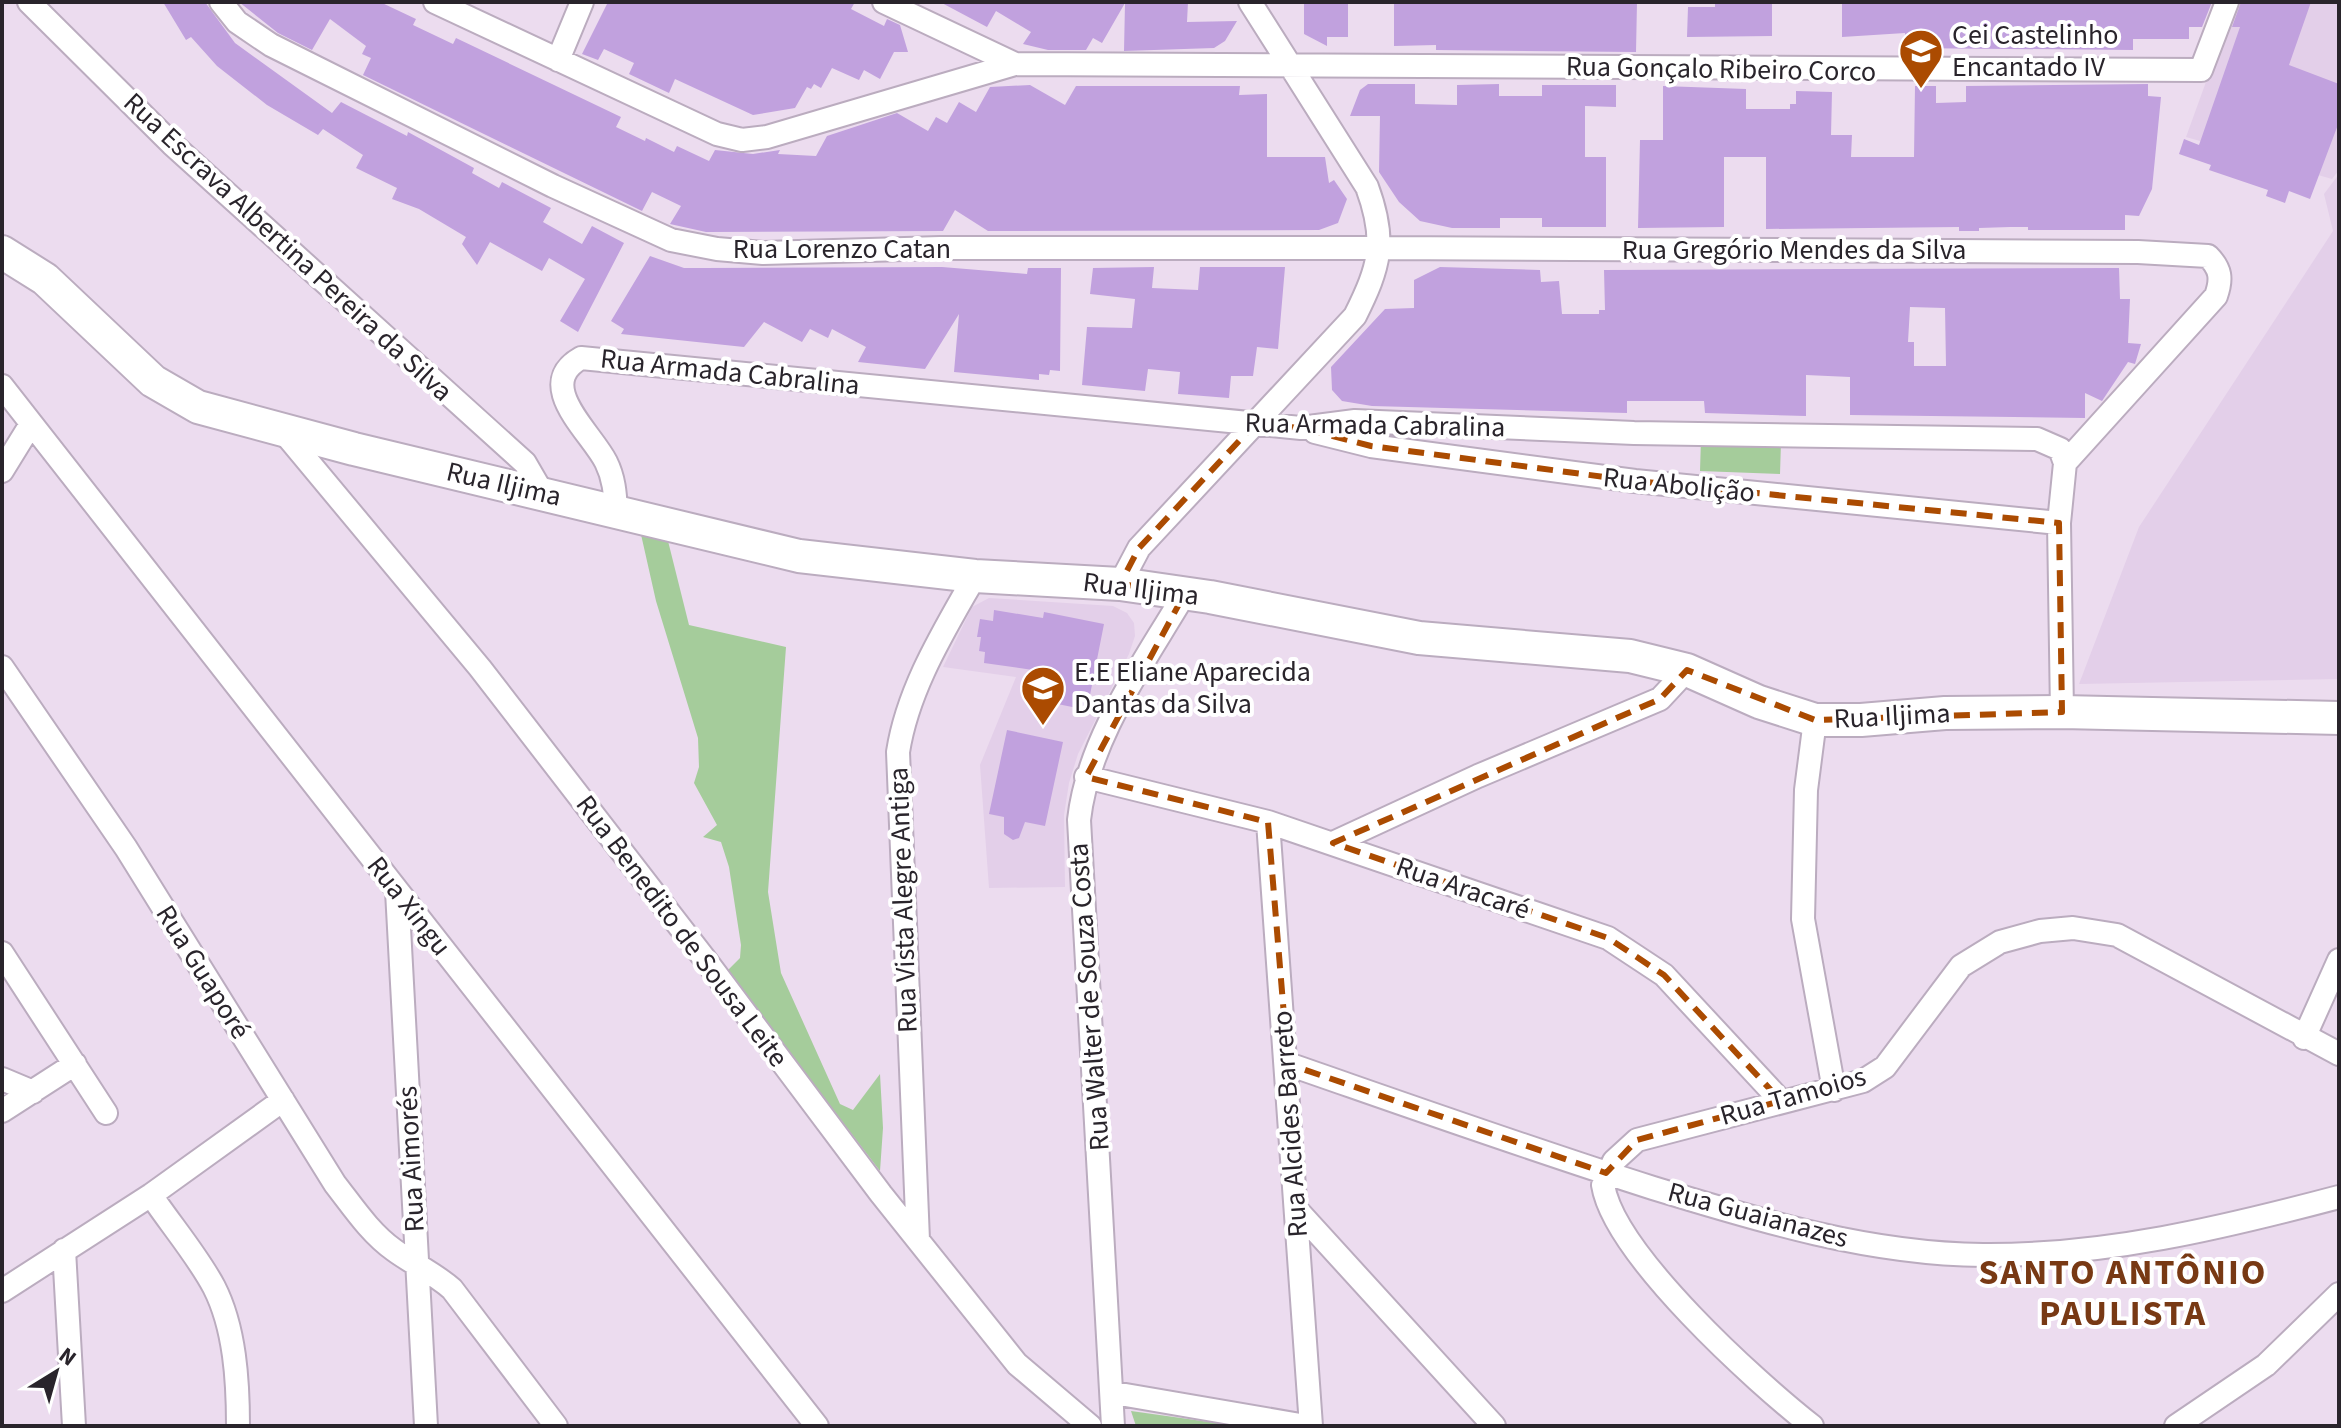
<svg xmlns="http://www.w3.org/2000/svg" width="2341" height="1428" viewBox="0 0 2341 1428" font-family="'Source Sans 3',sans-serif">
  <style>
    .built { fill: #e3cfe9 }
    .green { fill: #a5cc9b }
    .building { fill: #c1a1de; fill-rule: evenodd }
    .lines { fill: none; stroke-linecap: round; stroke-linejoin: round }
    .minor-casing { stroke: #bbacbf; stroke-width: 26 }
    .secondary-casing { stroke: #bbacbf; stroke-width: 36 }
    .minor { stroke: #fff; stroke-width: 22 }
    .secondary { stroke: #fff; stroke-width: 32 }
    .marked { fill: none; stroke: #ab4b01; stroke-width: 6; stroke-dasharray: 16 10; stroke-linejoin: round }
    .labels { text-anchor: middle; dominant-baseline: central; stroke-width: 8; stroke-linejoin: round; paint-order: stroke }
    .poi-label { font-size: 28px; fill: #29242b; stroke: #fff; text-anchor: start }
    .street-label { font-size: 28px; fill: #29242b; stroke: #fff }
    .district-label { font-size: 36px; font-weight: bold; letter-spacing: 2px; fill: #783914; stroke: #fff }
  </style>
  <rect width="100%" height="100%" fill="#ecdcef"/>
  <!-- built -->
  <path class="built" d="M2235,2H2339V170L2332,179L2186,137Z
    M2339,174V679L2079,684L2139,527L2333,231L2324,194Z
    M989,598L1113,606L1127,613L1134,623L1135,636L1129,654L1078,754L1069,783L1064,815L1065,887L989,888L980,765L1016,677L943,667L972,607Z"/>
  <!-- green -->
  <path class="green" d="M1701,439L1781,442L1780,474L1700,471Z
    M640,530L667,537L689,625L786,647L768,892L781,973L840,1104L853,1110L880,1074L883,1128L880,1171L727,971L740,958L741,945L729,867L721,842L703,837L717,825L694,783L699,767L698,738L656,601Z
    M1131,1411L1238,1426H1136Z"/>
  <!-- building -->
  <path class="building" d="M163,2H205L235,43L332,113L341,102L407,136L408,132L474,168L472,173L499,188L502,182L551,208L543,222L582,244L592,226L624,243L578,332L560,321L585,279L549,258L542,271L490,242L477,265L462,244L466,237L419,209L392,199L397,188L356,168L363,155L323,129L318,135L267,105L217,66L191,37L186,40Z
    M239,2H380L416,19L413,25L453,44L456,38L621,117L616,127L645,141L646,138L674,152L677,146L709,161L715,150L753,154L780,150L778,154L816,156L827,136L897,113L928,131L936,117L947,123L959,102L976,112L990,87L1030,85L1065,105L1076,86H1240L1239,95L1267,94V157H1325L1329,183L1334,180L1347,199L1338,223L1319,230L988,231L955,210L943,231L706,232L670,224L681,206L652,192L642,211L363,75L371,58L362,54L366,46L330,19L312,50L278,33Z
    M608,2H855L851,9L884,26L887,19L900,25L908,52H894L880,79L864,70L859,80L832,68L821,88L814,84L811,89L807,87L795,108L753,115L675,79L669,93L629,74L634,63L604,49L598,60L582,54Z
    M940,2H1188L1187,22L1237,21L1225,41L1214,48L1124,51L1125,3L1102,43L1093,38L1086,50H1048L1023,44L1031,32L996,11L987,27Z
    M1304,2H1348V37H1327V46L1304,34Z
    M1394,2H1637L1636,52L1436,50V45L1394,46Z
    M1715,2H1772V36L1687,37L1688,7H1715Z
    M1842,2H2212L2202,27H2189V39H2133V50L1905,48V33L1842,37Z
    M2241,2H2311L2289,65L2339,84V122L2310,199L2289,191L2285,203L2266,196L2268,190L2209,170L2211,165L2179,154L2184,139L2199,145L2240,27H2232Z
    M1368,84H1415V104L1457,105V85L1499,84V96H1542V85H1616V107L1585,106V157H1606V227H1542V218H1500V228H1452L1420,221L1399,202L1379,172L1380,116H1350L1360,90Z
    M2148,84V96L2161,97L2152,189L2139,216L2125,215V230H2028V227H2010L1979,228V231H1959V227L1766,229V157H1724V227L1638,228L1640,140H1663V86L1746,89V109H1790V104H1796V91L1832,92L1831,135H1852L1851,157H1914L1915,86H1936V103L1966,102V86Z
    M650,256L684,268H704L942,267L1027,274L1028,268H1061L1060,371L1050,370L1049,375L1039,374V380L954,372L959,314L925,369L858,362L866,347L832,329L828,338L810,329L802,342L764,322L744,347L621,334L624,329L611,321Z
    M1154,267L1152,288L1198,290L1200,267H1285L1278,349L1257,347L1253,376H1231L1229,398L1178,394L1180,372L1148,369L1145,391L1082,385L1087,327L1132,328L1135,299L1090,294L1093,268Z
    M1440,267L1540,270L1541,282L1559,281L1562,314H1599V310H1605L1604,270L2119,268L2120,299H2130L2128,343L2141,344L2135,364L2128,362L2102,401L2085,393V418L1850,415V377L1806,375V416L1705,413L1704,401H1627V413L1372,406L1342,401L1332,390L1331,367L1385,309L1414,308V280ZM1910,307L1945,308L1946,366H1914V342H1908Z
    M994,610L1043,618L1044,612L1104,624L1087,710L1028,698L1033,670L984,663L985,652L979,651L981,637H977L980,619L993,621Z
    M1007,730L1063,742L1045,826L1025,822L1019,838L1013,840L1004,834V817L989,814Z"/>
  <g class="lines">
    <!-- minor casing -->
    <g class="minor-casing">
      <path id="minor" d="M29,2L172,144L525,463L543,494
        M221,2L237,22L271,45L553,186L671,240L717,249L763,253L940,248H1381L2138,252L2208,256C2221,269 2222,279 2216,296L2065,463
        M435,2L717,134L742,140L767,137L1015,64
        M884,2L1015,64L2201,70L2227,2
        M558,60L582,2
        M2,386L817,1426
        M281,429L480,668L704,958L881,1194L1017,1364L1090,1426
        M1315,432L1371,446L1635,481L2059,523
        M2,471L31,424
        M616,510C615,493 614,478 606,462C591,432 533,385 581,358L1301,428L1355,421L1634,433L2037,439L2060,449L2065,463L2059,523L2062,712
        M1120,584L1139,548L1355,316C1380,266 1387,241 1367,187L1250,2
        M2,667L126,848L335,1184C353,1207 370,1233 394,1250C413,1264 434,1273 452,1289L556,1426
        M1815,720L1806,790L1803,919L1834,1090
        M1086,777L1268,822L1608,938L1664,975L1781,1101
        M1268,822L1311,1426
        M1333,843L1478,776L1660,699L1687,670
        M397,891L426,1426
        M2,953L106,1113
        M2304,1038L2339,960
        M1288,1064C1409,1106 1530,1149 1653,1188C1761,1221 1869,1254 1983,1255C2105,1256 2222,1228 2339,1197
        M2,1079L33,1092
        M2,1111L75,1064
        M151,1195C171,1225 197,1255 214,1287C235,1328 238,1381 238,1426
        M1296,1209L1494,1426
        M918,1240L898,752C908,688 944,631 975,576
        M64,1250L74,1426
        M2,1291L151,1195L283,1100
        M1114,1393L1306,1426
        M1113,1426L1079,820C1088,738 1144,663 1185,593
        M1812,1426C1756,1382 1614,1254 1603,1185L1614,1161L1637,1140L1863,1081L1885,1067L1961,966L2000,942L2040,931L2073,928L2117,935L2339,1054
        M2176,1426L2266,1365L2339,1294"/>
    </g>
    <!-- secondary casing -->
    <g class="secondary-casing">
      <path id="secondary" d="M2,252L45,279L153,381L198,407L354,449L799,556L975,576L1120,584L1210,597L1419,638L1630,656L1687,670L1759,702L1815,720H1861L1945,713L2062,712L2339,718"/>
    </g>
    <!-- minor -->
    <use href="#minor" class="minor"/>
    <!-- secondary -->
    <use href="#secondary" class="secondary"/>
  </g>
  <!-- marked area -->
  <path class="marked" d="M1255,424L1301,428L1371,446L1635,481L2059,523L2062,712L1815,720L1687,670L1660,699L1333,843L1608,938L1664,975L1781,1101L1637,1140L1606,1173L1288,1064L1268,822L1086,777L1185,593L1120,584L1139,548Z"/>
  <!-- icons -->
  <defs>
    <g id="school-pin" transform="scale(2.3)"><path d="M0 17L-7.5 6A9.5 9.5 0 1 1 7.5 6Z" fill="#ab4b01" stroke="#fff"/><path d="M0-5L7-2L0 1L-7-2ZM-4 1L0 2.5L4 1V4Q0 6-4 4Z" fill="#fff"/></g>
  </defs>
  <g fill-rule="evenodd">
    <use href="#school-pin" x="1921" y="51"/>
    <use href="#school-pin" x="1043" y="688"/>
  </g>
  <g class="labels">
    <!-- poi labels -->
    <g class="poi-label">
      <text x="1952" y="35">Cei Castelinho<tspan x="1952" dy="32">Encantado IV</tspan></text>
      <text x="1074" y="672">E.E Eliane Aparecida<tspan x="1074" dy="32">Dantas da Silva</tspan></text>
    </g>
    <!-- street labels -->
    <g class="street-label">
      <text transform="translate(1721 69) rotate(1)">Rua Gonçalo Ribeiro Corco</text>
      <text transform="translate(288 247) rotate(43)">Rua Escrava Albertina Pereira da Silva</text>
      <text x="842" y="249">Rua Lorenzo Catan</text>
      <text x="1794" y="250">Rua Gregório Mendes da Silva</text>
      <text transform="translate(730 372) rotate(6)">Rua Armada Cabralina</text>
      <text transform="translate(1375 425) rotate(1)">Rua Armada Cabralina</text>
      <text transform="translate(504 484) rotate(13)">Rua Iljima</text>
      <text transform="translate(1679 485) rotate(6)">Rua Abolição</text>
      <text transform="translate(1141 589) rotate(7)">Rua Iljima</text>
      <text transform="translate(1892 716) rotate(-3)">Rua Iljima</text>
      <text transform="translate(1463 888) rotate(19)">Rua Aracaré</text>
      <text transform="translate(903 900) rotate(-92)">Rua Vista Alegre Antiga</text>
      <text transform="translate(409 906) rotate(52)">Rua Xingu</text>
      <text transform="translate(682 931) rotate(53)">Rua Benedito de Sousa Leite</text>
      <text transform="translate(203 972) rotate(58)">Rua Guaporé</text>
      <text transform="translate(1089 997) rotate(-94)">Rua Walter de Souza Costa</text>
      <text transform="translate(1793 1096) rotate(-16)">Rua Tamoios</text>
      <text transform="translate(1290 1124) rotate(-94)">Rua Alcides Barreto</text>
      <text transform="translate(411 1159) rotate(-93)">Rua Aimorés</text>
      <text transform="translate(1758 1215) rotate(15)">Rua Guaianazes</text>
    </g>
    <!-- district labels -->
    <g class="district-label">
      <text x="2123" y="1272">SANTO ANTÔNIO<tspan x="2123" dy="41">PAULISTA</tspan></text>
    </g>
  </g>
  <!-- border -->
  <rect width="2341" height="1428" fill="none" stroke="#29242b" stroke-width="8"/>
  <!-- north arrow -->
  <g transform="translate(56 1372) rotate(37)" stroke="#ffffff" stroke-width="6" paint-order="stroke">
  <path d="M0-6L14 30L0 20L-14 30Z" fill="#29242b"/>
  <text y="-12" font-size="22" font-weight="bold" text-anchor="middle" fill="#29242b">N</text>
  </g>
</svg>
